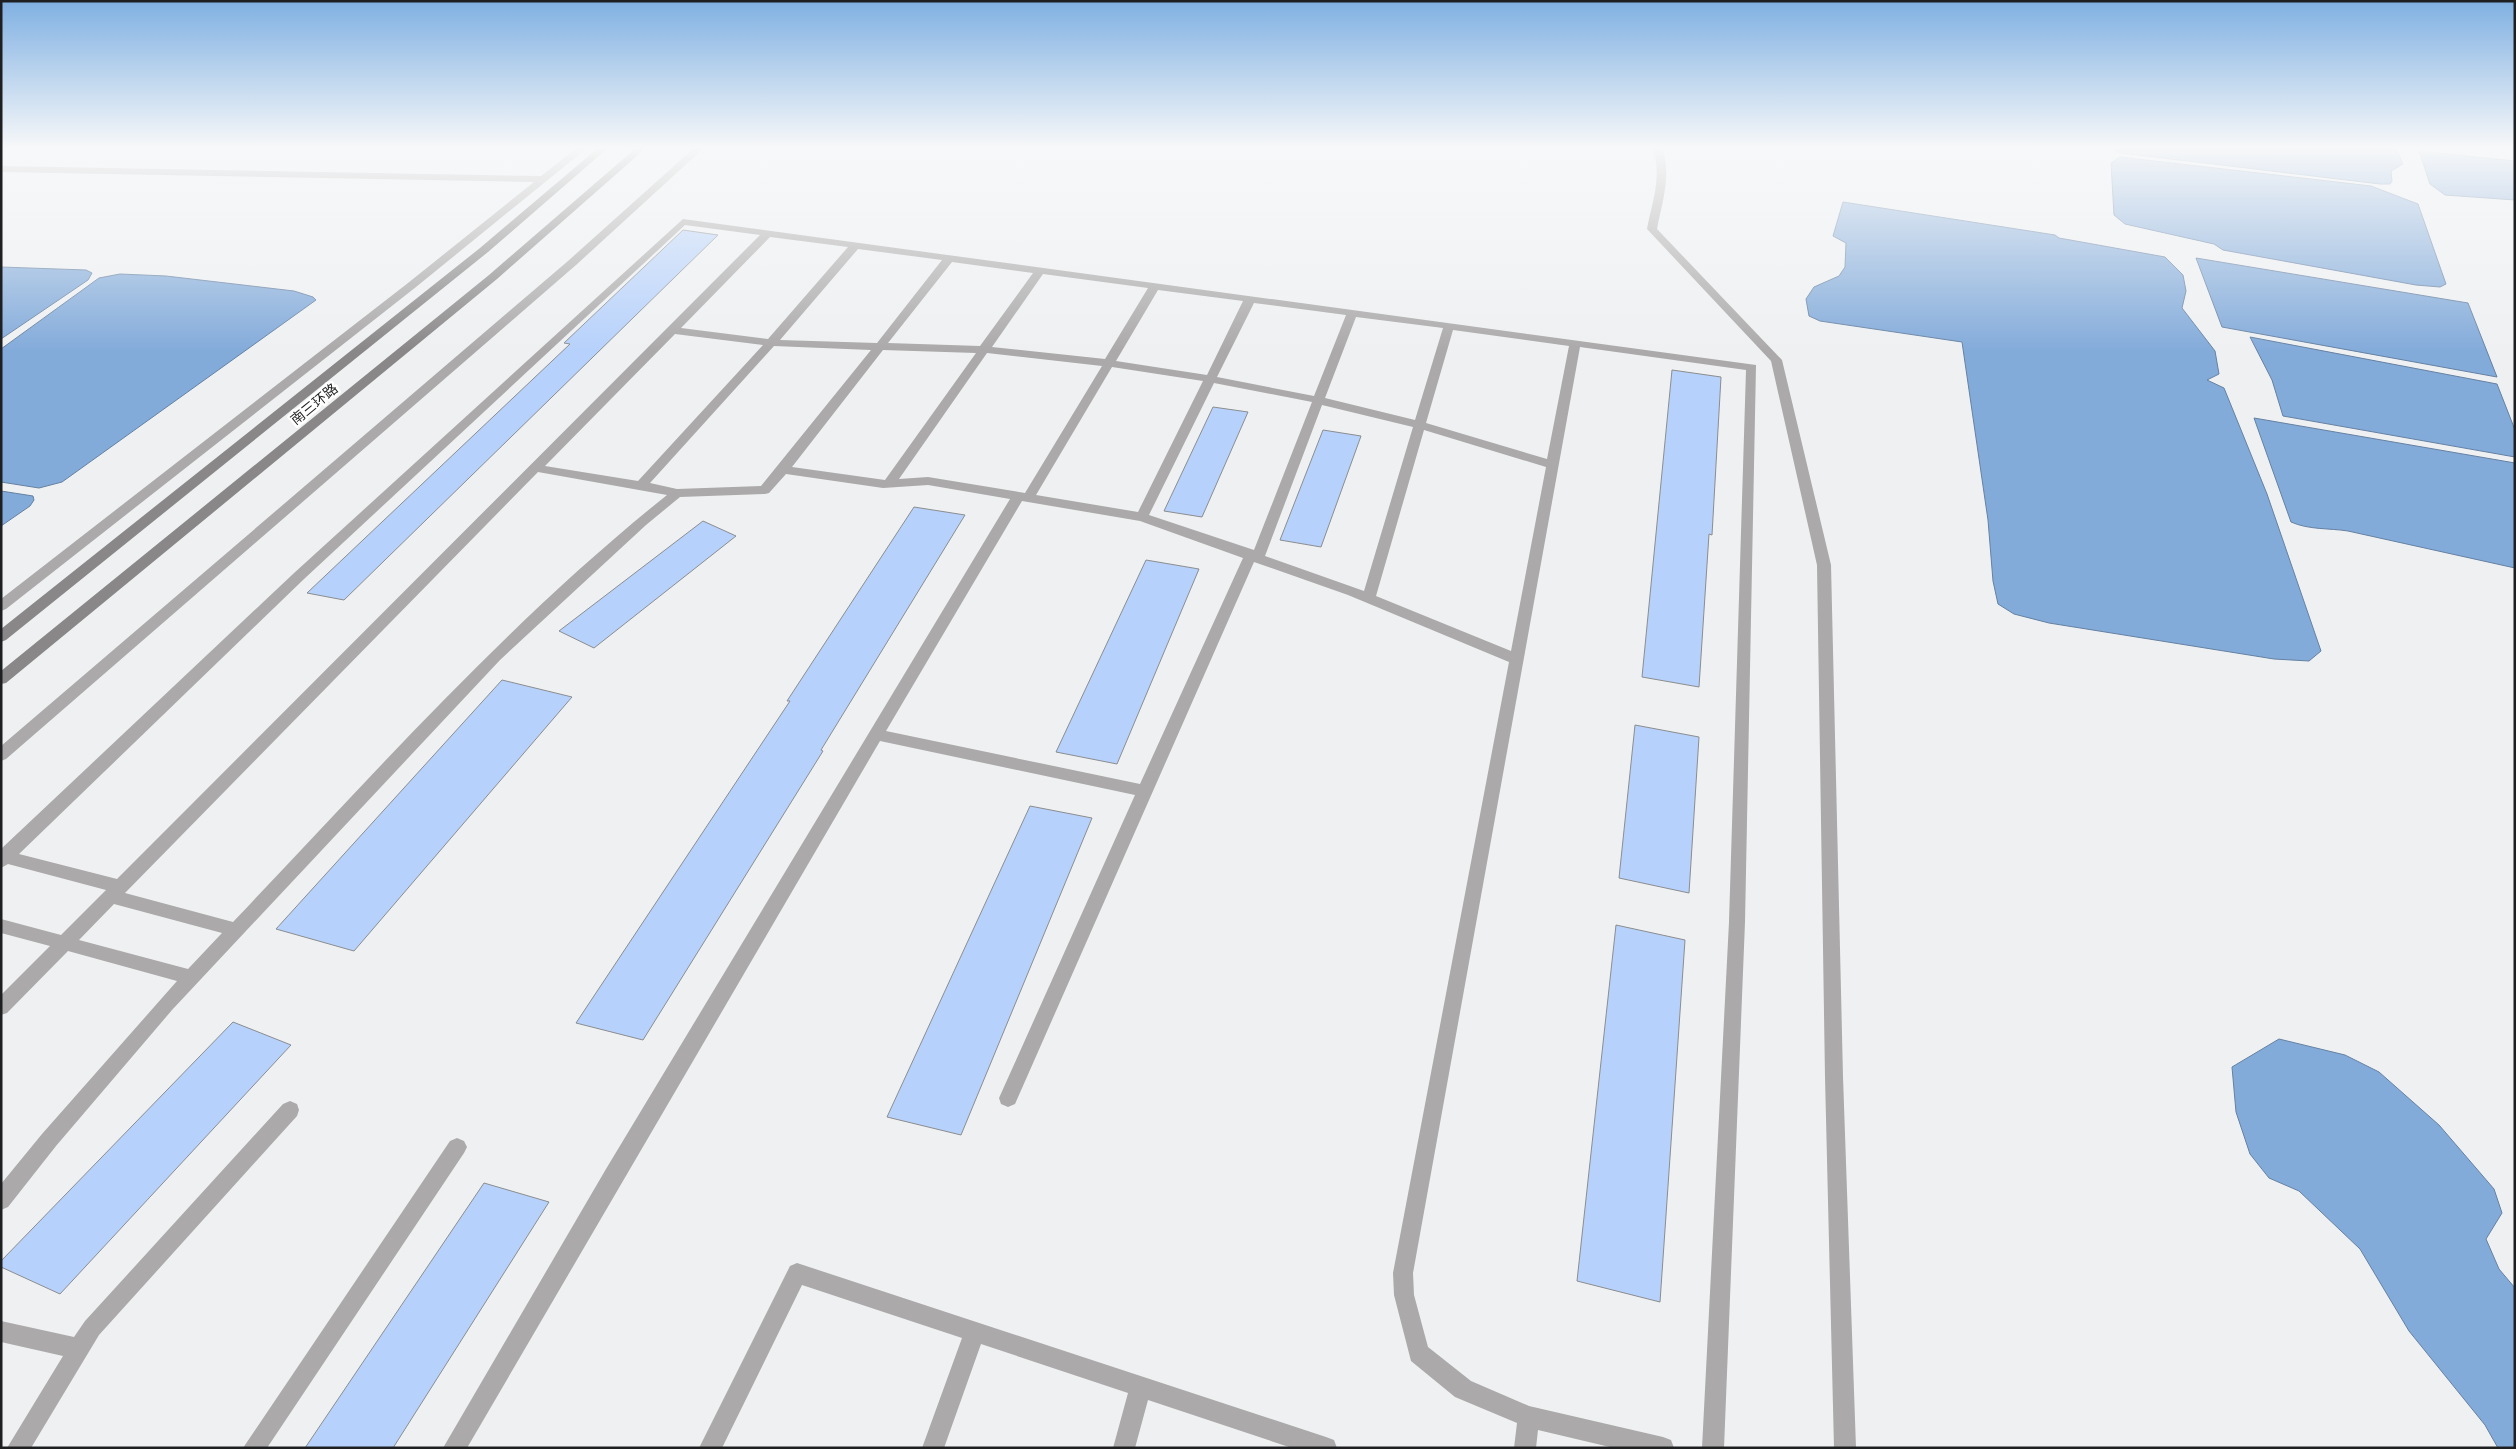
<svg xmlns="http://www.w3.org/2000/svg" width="2516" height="1449" viewBox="0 0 2516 1449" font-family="Montserrat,'Noto Sans SC',sans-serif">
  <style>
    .water { fill: #83abda; stroke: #6581a2 }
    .building { fill: #b6d1fb; stroke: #8b8d8f }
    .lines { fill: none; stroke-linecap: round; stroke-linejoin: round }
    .minor { fill: #aba9a9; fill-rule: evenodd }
    .tertiary { fill: #aba9a9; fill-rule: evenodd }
    .secondary { fill: #898787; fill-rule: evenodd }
    .labels { text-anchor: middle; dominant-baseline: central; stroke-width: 5; stroke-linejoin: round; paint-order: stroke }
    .far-street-label { font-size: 14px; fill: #1e1f20; stroke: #fff }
  </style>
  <rect width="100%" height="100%" fill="#eef0f2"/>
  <!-- water -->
  <path class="water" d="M2114,148H2396L2403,164L2391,171L2392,181L2390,184H2380L2121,153L2114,150Z
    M2419,151L2515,161V200L2445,195L2430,184Z
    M2120,157L2371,186L2418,204L2446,284L2440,287L2416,285L2223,250L2214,244L2125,224L2114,215L2111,163Z
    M1843,202L2055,235L2059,238L2165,257L2183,275L2186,291L2182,308L2215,351L2219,374L2207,380L2224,388L2267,494L2321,651L2309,661L2274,659L2049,623L2014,614L1998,604L1993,581L1988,520L1962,342L1820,321L1809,316L1806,299L1814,287L1839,276L1845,267L1846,243L1833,236Z
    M2196,258L2468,303L2497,377L2222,327Z
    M1,267L86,270L92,273L88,280L1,339Z
    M120,274L166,276L294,291L313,297L316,300L62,482L39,488L1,482V349L99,278Z
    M2250,337L2497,384L2515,430V457L2283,416L2272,380Z
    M2254,418L2515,463V568L2348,531C2329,528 2309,530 2291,522Z
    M1,491L33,496L34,500L30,506L1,526Z
    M2279,1039L2345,1055L2379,1072L2439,1125L2494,1189L2502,1213L2486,1239L2499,1269L2515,1288V1448H2498L2485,1425L2409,1331L2360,1249L2299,1191L2269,1178L2250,1154L2236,1112L2232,1067Z"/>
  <!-- building -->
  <path class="building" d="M683,230L718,235L344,600L307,593L570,344L564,343Z
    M1672,370L1721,377L1712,535L1709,534L1699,687L1642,677Z
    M1213,407L1248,412L1202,517L1164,511Z
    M1323,430L1361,436L1321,547L1280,540Z
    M914,507L965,515L821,750L823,751L643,1040L576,1023L790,701H787Z
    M703,521L736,536L594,648L559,631Z
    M1146,560L1199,569L1117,764L1056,752Z
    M502,680L572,697L354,951L276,929Z
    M1635,725L1699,737L1689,893L1619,878Z
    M1030,806L1092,818L961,1135L887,1117Z
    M1616,925L1685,940L1660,1302L1577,1281Z
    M233,1022L291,1045L60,1294L1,1267V1261Z
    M484,1183L549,1202L393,1448H305Z"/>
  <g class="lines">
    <!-- minor -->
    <path class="minor" d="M1652,148H1662C1672,174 1662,202 1657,229L1782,360L1831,565L1843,1077L1856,1448H1834L1825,1077L1817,565L1771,361L1647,229C1652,202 1663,175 1652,148Z
      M683,219L1756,365L1745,922L1724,1448H1702L1729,922L1746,370L1580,347L1413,1273L1414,1295L1428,1347L1471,1381L1529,1406L1663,1437L1671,1440L1674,1448H1614L1538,1430L1536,1448H1514L1517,1423L1455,1397L1411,1361L1394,1295L1393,1273L1509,662L1348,595L1254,562L1015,1104L1008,1107L1001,1104L999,1098L1135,795L880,741L467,1448H443L606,1169L1010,499L928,485L883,488L786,474L769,493L765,494L680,497L646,525L500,660L172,1010L56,1146L8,1207L1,1210V1184L42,1134L177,981L68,951L7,1013L1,1015V995L50,946L1,933V919L61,935L106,890L8,864L1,868V849L293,574ZM685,225L760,235L117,879L19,854L303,580ZM770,237L848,247L768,339L681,328ZM858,249L942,260L877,343L780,340ZM952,262L1033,273L980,346L888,343ZM1043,274L1148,288L1105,359L992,347ZM1158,290L1243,301L1207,375L1116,361ZM1254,303L1346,315L1314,396L1217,377ZM1356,317L1443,328L1415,420L1325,398ZM1453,330L1569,346L1547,459L1426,423ZM675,334L763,345L638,481L545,466ZM774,346L871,350L761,486L677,489L650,483ZM883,350L976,353L885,480L792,467ZM987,353L1102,366L1025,493L928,477L899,479ZM1112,367L1203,381L1138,512L1036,495ZM1214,383L1312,402L1254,550L1149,515ZM1322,405L1413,427L1364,591L1265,556ZM1424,430L1546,467L1511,651L1376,596ZM538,472L667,495C508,622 373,775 233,922L125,893ZM1022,501L1140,521L1243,558L1140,784L886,731ZM114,904L222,933L188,969L79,940Z
      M290,1101L297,1104L299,1110L297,1116L99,1335L31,1448H7L63,1356L1,1342V1321L74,1337L85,1321L283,1104Z
      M457,1138L464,1141L467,1147L464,1153L267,1448H243L450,1141Z
      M797,1263L1326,1437L1334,1440L1337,1448H1292L1148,1400L1135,1448H1113L1128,1393L981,1344L944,1448H922L962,1338L802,1285L722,1448H699L790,1266Z"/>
    <!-- tertiary -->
    <path class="tertiary" d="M577,148H587L416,287L6,609L1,611V599L408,283L534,182L1,172V166L541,176Z
      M694,148H704L576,265L6,759L1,761V746L568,261Z"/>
    <!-- secondary -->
    <path class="secondary" d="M598,148H608L488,252L6,640L1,642V629L480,248Z
      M636,148H646L497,279L6,683L1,684V671L489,275Z"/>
  </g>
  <!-- sky -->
  <linearGradient id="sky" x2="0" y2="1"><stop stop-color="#7fb0e2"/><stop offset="0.42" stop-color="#f7f8f9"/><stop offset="1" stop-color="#f7f8f9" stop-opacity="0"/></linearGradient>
  <rect width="2516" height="351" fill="url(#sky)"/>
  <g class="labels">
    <!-- far-street labels -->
    <g class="far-street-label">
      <text transform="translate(314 404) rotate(-39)">南三环路</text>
    </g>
  </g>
  <!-- border -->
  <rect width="2516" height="1449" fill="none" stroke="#1e1f20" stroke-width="5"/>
</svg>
